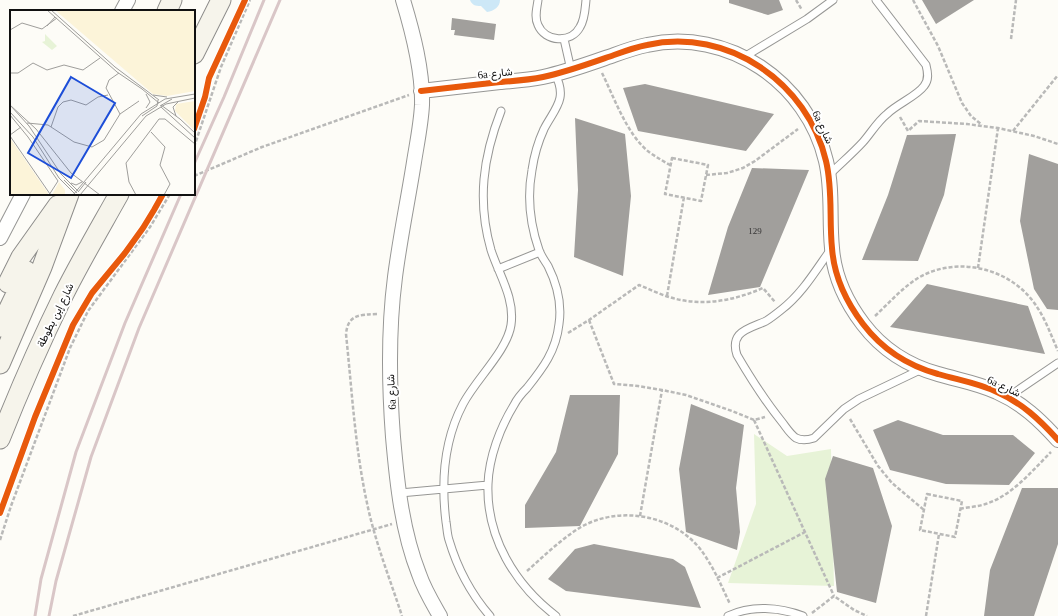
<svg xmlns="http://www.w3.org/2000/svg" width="1058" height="616" viewBox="0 0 1058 616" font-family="'Times New Roman',Vazirmatn,serif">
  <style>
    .green { fill: #e7f3d7 }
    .water { fill: #cde8f7 }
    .building { fill: #a19f9c }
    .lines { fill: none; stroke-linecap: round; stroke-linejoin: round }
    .lane-casing { stroke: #979795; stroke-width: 9 }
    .street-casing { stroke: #979795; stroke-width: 16 }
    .secondary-casing { stroke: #8e8d8b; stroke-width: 21 }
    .path { stroke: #b9b9b8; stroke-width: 2.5; stroke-dasharray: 4 2; stroke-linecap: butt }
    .lane { stroke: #fffffe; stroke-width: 7 }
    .street { stroke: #fffffe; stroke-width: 14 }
    .secondary { stroke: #f6f4eb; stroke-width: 19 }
    .rail { stroke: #d9c6c7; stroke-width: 3 }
    .cycleway-casing { stroke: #fff; stroke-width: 8 }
    .cycleway { stroke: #e8590c; stroke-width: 6 }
    .labels { text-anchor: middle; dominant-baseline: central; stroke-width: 4; stroke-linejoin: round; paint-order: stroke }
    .number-label { font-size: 9px; fill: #353434 }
    .street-label { font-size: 11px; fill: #111; stroke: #fff }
    .inset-road { fill: none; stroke: #9f9e9b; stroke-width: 1 }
    .view { fill: #1d4ed8; fill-opacity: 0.15; stroke: #1d4ed8; stroke-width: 2 }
    .inset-edge { fill: none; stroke: #111; stroke-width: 2 }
  </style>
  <rect width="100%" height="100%" fill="#fdfcf7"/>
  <!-- green -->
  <path class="green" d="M754,434L787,456L831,449L834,586L728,583L756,504Z"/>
  <!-- water -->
  <path class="water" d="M470,0H500C500,7 494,11 487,12L481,6C475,6 472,5 470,0Z"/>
  <!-- building -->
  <path class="building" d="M729,0H779L783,10L768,15L729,3Z
    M922,0H974L936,24Z
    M452,18L496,24L494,40L454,35L455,30H451Z
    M645,84L774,114L746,151L638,131L623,88Z
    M575,118L625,134L631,196L623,276L574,257L578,190Z
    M956,134L944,195L918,261L862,260L888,195L907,135Z
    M1029,154L1058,164V310L1047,309L1034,289L1020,221Z
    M752,168L809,170L760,287L708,295L728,227Z
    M927,284L1028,306L1045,354L890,327Z
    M570,395H620L618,454L580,526L525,528V505L556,452Z
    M691,404L744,425L736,488L740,532L737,550L686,532L679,469Z
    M898,420L943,435H1013L1035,453L1009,485L946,484L890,470L873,430Z
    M833,456L873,468L892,526L876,603L837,592L825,479Z
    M1022,488H1058V544L1034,616H984L990,570Z
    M594,544L673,559L685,567L701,608L566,591L548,579L575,549Z"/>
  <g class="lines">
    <!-- lane casing -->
    <g class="lane-casing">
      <path id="lane" d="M538,0C537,8 534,17 538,25C545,42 571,44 580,27C585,19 585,9 586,0
        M564,39L571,70
        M744,57L807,19L833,0
        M555,74C568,99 555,108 544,129C538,142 534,156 532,170C527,197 530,224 539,250C541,256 545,261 548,266C557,284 562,304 559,324C556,351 543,368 527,388C522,393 517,399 514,405C500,428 489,457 488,484C486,537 515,585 556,616
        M829,175C840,164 852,154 863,142C871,133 877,122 887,114C897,104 917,96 924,86C929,80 928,73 926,65L876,0
        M831,249C816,270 802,294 781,310C776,314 771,318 766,321C758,325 745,328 739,335C734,341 735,349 737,355C751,379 765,401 782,422C786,427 790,434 796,438C802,441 808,440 814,438L844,409L859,399L922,369
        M498,269L540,252
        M1008,397L1058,363
        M400,493L488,485
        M490,616C471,594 457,567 449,540C447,534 447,527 446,522C441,482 444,440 463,404C476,379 507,351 511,325C515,298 499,275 491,250C477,201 483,157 501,111
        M728,616C751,605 779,607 803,616"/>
    </g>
    <!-- street casing -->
    <g class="street-casing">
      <path id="street" d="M403,0C413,33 423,71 422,105C421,124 417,143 414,162C408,200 400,238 395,277C388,331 389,384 393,437C397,483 402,531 419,574C424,589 432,602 440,616
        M122,11L128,0
        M421,91C447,88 473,85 500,82C514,81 529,80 543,77C567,72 591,63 614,55C625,51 636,47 647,45C728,27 808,83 826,161C833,190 829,219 832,248C834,276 847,303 863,324C882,349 909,366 938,374C958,380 978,383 997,392C1022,403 1040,420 1058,440
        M0,238L23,194"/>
    </g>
    <!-- secondary casing -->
    <g class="secondary-casing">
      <path id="secondary" d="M167,11L172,0
        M194,54L221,0
        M8,283L21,257L58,205
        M0,327L27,271
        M0,364L42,267L69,194
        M0,439C19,391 40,343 63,296C80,262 100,228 119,194"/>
    </g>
    <!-- path -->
    <path class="path" d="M796,0L802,10
      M913,0L938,46L962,103L971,116L982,125
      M1011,39L1016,0
      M602,73C614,97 627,135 649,152C656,157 663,161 670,165
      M900,117L908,131L919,121L967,124L998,128L1034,136L1058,144
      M1013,131L1058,75
      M194,147L221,67L250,0
      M672,158L708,165L701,201L665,194Z
      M706,175L727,173L743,168L755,161L798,129
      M194,176L262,147L409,95
      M978,268L998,128
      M667,296L684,197
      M377,314C360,315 348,314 346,334C352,391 355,448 367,503C375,542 390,579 402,616
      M875,316C889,303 902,288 918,278C957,255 1010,268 1035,304C1045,318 1051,335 1058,351
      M589,320L614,384L638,386L662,390L686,395L732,411L754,420L765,417
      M568,333L589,320L639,285C649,289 659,294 669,297C701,307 733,301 763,288L775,302
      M850,419L878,466L892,483L924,510
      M754,420L834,596
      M927,494L962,501L955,537L920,530Z
      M960,509C967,507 975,507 982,505C1010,498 1031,472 1051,452
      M640,516L662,390
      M0,540L11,506L70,348L88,311L150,227L170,194
      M527,571C544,556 561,539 581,527C620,505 674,515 701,550C713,566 721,585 730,604
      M717,578L805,532
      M812,613L834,596L854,610L867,616
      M73,616L392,524
      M926,616L939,534"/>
    <!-- lane -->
    <use href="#lane" class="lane"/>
    <!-- street -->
    <use href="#street" class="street"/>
    <!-- secondary -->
    <use href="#secondary" class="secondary"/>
    <!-- rail -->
    <path class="rail" d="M194,164L224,97L264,0
      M35,616L41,579L76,452L125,323L181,194
      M49,616L56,581L91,457L139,328L280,0"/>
    <!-- cycleway casing -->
    <g class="cycleway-casing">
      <path id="cycleway" d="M421,91C447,88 473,85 500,82C514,81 529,80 543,77C567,72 591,63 614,55C625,51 636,47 647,45C728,27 808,83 826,161C833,190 829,219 832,248C834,276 847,303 863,324C882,349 909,366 938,374C958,380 978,383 997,392C1022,403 1040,420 1058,440
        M194,129L205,97L209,78L245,0
        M0,513L35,417L73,325L92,293L125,253L143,228L154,210L163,194"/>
    </g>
    <!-- cycleway -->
    <use href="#cycleway" class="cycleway"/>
  </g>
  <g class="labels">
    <!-- number labels -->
    <g class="number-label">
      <text x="755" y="231">129</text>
    </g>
    <!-- street labels -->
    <g class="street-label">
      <text transform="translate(495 73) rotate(-6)">6a شارع</text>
      <text transform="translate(823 127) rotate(65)">6a شارع</text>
      <text transform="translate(55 315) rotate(-64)">شارع إبن بطوطة</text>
      <text transform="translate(1004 386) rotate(25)">6a شارع</text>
      <text transform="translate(391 392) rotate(-93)">6a شارع</text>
    </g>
  </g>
  <!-- overview -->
  <g transform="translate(10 10)">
    <rect width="185" height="185" fill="#fdfcf7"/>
    <path d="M35,24L47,36L42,40L32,32L35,31Z" fill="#e7f3d7"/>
    <path d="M45,0H185V81L157,86L143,84ZM185,91V121L165,101L166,94ZM0,128L38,183V185H0ZM49,172L55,180V185H42Z" fill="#fcf4d9"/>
    <path class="inset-road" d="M37,0L107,62L132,79M41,0L105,57L149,90M37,16L45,7M0,20L12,13L32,19L47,8M0,63H8L23,53L37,60L54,55L73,60L90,48M109,63L99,70L96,78L110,104M132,79L149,93M136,84L140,92L136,98M143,85L157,87M0,95L19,116L51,164L68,181M0,95L26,119L61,163L90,185M151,95L170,109M150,96L162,89M151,97L185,128M0,102L23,127L49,168L65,184M0,105L18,127L48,171L39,185M132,106L147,96L148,90M166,106L163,97L168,92M170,109L185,123M17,113L38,115L64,132L82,137L94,130L110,104L129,91M41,117L48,97L53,92L61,90L76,95L88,87L98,85M141,122L155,137L150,155L160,174L154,185M0,125L11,117M0,126L40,184M54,170L67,183M61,173L66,175L72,172M68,182L76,172M63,185L131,104L155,89L185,84M70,185L136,106L156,94L185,88M126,185L119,172L116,153L149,109H155L185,134"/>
    <path class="view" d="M61,67L105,93L61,168L18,143Z"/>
    <rect width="185" height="185" class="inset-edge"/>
  </g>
</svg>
